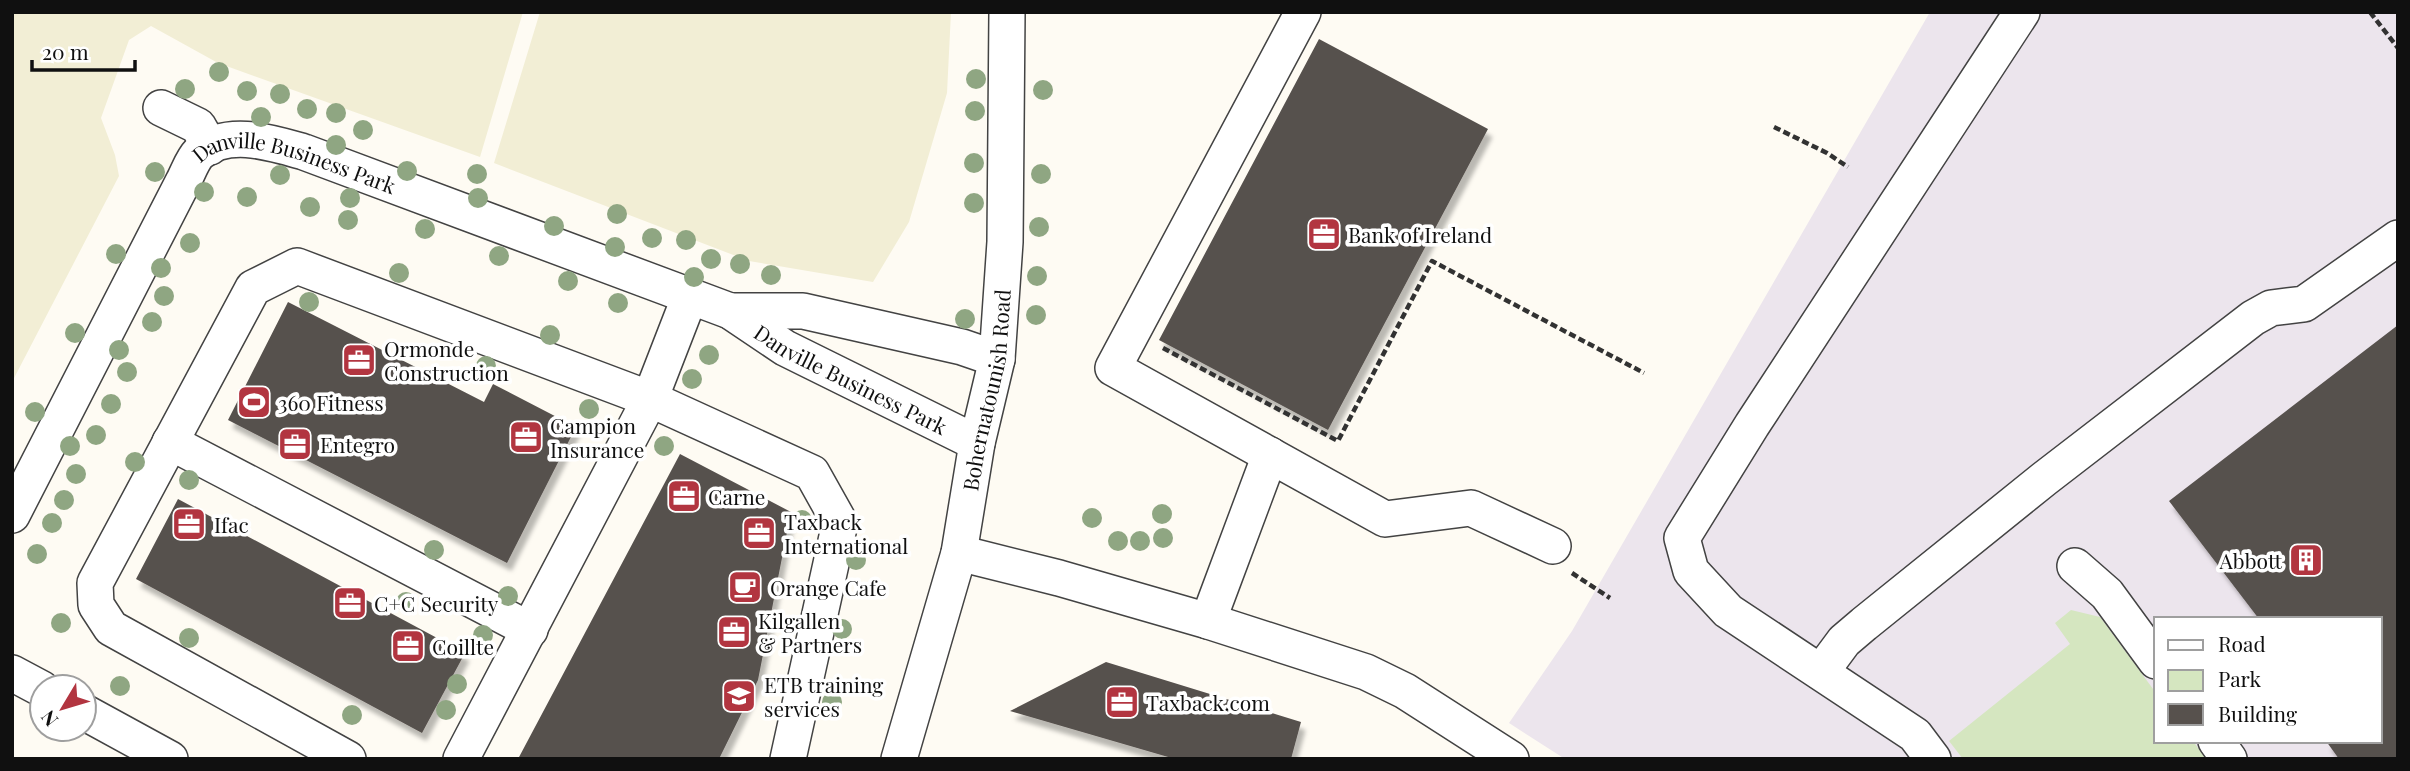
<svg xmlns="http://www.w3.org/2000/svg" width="2410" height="771" viewBox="0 0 2410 771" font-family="'Playfair Display',serif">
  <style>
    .industrial { fill: #ece5ed; fill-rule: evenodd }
    .farmland { fill: #f2eed5 }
    .green { fill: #d5e6c0 }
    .building { fill: #57514d; filter: url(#shadow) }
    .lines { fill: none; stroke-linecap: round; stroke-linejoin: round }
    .minor-casing { stroke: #434343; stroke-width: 38 }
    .path { stroke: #323232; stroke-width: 4.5; stroke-dasharray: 7 3.5; stroke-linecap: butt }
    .minor { stroke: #fff; stroke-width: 35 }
    .tree { fill: #8fa682 }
    .labels { text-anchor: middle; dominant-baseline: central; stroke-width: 7; stroke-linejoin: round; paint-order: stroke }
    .street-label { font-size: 21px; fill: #101010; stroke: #fff }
    .poi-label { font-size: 21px; fill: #101010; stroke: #fff; text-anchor: start }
  </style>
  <defs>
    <filter id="shadow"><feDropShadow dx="4.5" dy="8" stdDeviation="2" flood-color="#0004"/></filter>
  </defs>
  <rect width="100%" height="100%" fill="#fefbf3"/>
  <!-- industrial -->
  <path class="industrial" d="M1930,12H2398V759H1565L1509,723L1572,631ZM2156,619H2380V741H2156Z"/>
  <!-- farmland -->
  <path class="farmland" d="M12,12H523L480,157L218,63L151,26L129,40L101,118L115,155L119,176L12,382Z
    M540,12H951L947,93L909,222L873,282L749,261L494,163Z"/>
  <!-- green -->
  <path class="green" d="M2071,610L2100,617L2156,693V741H2193L2206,759H1963L1949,741L2070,644L2055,623Z"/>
  <!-- building -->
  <path class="building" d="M1319,39L1488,129L1328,430L1159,340Z
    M288,302L484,402L493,384L576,427L507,563L228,420Z
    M2398,325V759H2339L2326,741H2380V619H2259L2169,501Z
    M680,454L791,512L758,680L719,759H518Z
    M178,499L465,653L422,733L136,579Z
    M1106,662L1301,722L1291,759H1175L1010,711Z"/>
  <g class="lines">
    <!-- minor casing -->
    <g class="minor-casing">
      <g id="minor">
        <path d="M1303,12L1113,368L1385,519L1471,508L1553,546"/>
        <path d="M161,108L198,126L210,147"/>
        <path d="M730,311H803L962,347L997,359"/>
        <path d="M170,442L530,630"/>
        <path id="s1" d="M12,515L183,182C188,173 192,160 199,153C228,128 272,143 304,152L730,311L785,348L977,443"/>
        <path d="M959,553L1059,578L1208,621L1366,672L1405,691L1511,759"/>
        <path d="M2075,566L2107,594L2156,661"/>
        <path d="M1208,621L1270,455"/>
        <path d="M1821,672L1844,641L1864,624L2044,479L2253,318L2271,308L2304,304L2398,238"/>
        <path d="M12,673L42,689"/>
        <path d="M84,712L170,759"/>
        <path d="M2216,741L2229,759"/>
        <path d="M348,759L111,628L96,605L95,583L253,288L297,266L650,399L812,473L840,523L788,759"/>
        <path d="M461,759L650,399L690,296"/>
        <path id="s2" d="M899,759L959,553L977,443L997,359L1005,242L1007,12"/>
        <path d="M1933,759L1915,735L1728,611L1691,571L1682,538L1752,425L2022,12"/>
      </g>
    </g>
    <!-- path -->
    <path class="path" d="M2370,12L2398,48
      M1774,127L1827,153L1848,167
      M1163,348L1338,441L1432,261L1644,373
      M1572,573L1610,598"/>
    <!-- minor -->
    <use href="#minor" class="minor"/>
  </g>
  <!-- trees -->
  <g class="tree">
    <circle cx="219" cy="72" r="10"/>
    <circle cx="976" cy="79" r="10"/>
    <circle cx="185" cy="89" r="10"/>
    <circle cx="1043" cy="90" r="10"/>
    <circle cx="247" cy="91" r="10"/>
    <circle cx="280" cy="94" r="10"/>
    <circle cx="307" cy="109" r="10"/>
    <circle cx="975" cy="111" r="10"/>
    <circle cx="336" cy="113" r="10"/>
    <circle cx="261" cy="117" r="10"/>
    <circle cx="363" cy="130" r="10"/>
    <circle cx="336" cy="145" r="10"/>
    <circle cx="974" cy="163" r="10"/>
    <circle cx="407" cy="171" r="10"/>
    <circle cx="155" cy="172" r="10"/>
    <circle cx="477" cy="174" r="10"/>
    <circle cx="1041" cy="174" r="10"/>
    <circle cx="280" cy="175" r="10"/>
    <circle cx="204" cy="192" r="10"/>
    <circle cx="247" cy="197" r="10"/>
    <circle cx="350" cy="198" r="10"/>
    <circle cx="478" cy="198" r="10"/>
    <circle cx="974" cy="203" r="10"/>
    <circle cx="310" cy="207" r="10"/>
    <circle cx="617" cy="214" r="10"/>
    <circle cx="348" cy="220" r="10"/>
    <circle cx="554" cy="226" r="10"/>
    <circle cx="1039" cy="227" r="10"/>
    <circle cx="425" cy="229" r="10"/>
    <circle cx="652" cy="238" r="10"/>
    <circle cx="686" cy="240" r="10"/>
    <circle cx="190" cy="243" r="10"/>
    <circle cx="615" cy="247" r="10"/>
    <circle cx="116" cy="254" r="10"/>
    <circle cx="499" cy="256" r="10"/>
    <circle cx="711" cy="259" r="10"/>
    <circle cx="740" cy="264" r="10"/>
    <circle cx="161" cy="268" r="10"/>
    <circle cx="399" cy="273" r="10"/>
    <circle cx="771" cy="275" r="10"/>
    <circle cx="1037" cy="276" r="10"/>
    <circle cx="694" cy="277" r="10"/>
    <circle cx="568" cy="281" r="10"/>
    <circle cx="164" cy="296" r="10"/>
    <circle cx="309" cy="302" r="10"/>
    <circle cx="618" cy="303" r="10"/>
    <circle cx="1036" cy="315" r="10"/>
    <circle cx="965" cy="319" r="10"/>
    <circle cx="152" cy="322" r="10"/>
    <circle cx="75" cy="333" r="10"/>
    <circle cx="550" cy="335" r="10"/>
    <circle cx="119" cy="350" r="10"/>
    <circle cx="709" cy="355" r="10"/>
    <circle cx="486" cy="366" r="10"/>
    <circle cx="127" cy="372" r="10"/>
    <circle cx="692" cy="379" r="10"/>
    <circle cx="111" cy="404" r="10"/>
    <circle cx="589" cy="409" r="10"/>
    <circle cx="35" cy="412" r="10"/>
    <circle cx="96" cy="435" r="10"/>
    <circle cx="70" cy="446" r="10"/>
    <circle cx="664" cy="446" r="10"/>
    <circle cx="135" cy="462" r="10"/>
    <circle cx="76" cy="474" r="10"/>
    <circle cx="189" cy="480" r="10"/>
    <circle cx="64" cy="500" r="10"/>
    <circle cx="1162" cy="514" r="10"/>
    <circle cx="1092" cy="518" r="10"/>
    <circle cx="802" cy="520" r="10"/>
    <circle cx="52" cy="523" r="10"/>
    <circle cx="1163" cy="538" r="10"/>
    <circle cx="1118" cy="541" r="10"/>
    <circle cx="1140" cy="541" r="10"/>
    <circle cx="434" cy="550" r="10"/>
    <circle cx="37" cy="554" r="10"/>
    <circle cx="856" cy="560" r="10"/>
    <circle cx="508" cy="596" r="10"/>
    <circle cx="406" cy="602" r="10"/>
    <circle cx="61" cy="623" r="10"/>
    <circle cx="842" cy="629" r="10"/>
    <circle cx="483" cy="635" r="10"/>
    <circle cx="189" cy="638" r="10"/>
    <circle cx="457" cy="684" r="10"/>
    <circle cx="120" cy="686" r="10"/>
    <circle cx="832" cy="702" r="10"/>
    <circle cx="446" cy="710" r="10"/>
    <circle cx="352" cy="715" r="10"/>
  </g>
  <!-- icons -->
  <defs>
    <g id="office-square" transform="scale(1.75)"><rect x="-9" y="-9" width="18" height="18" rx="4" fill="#b23540" stroke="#fff"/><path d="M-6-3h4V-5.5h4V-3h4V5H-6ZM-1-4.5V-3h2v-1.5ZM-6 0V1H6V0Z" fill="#fff"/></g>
    <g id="stadium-square" transform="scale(1.75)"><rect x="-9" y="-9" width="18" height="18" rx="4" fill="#b23540" stroke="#fff"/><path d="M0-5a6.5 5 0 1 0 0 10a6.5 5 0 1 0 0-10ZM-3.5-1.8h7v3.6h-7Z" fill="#fff"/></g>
    <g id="building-square" transform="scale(1.75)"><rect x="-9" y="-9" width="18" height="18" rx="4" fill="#b23540" stroke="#fff"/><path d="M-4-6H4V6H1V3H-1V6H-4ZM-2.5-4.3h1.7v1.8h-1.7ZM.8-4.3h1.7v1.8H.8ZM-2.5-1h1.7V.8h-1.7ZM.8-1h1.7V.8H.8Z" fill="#fff"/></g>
    <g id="cafe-square" transform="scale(1.75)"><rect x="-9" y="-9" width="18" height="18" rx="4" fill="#b23540" stroke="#fff"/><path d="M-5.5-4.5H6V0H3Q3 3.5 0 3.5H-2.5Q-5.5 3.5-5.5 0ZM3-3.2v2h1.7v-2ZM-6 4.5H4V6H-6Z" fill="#fff"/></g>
    <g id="university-square" transform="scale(1.75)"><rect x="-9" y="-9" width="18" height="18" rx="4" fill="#b23540" stroke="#fff"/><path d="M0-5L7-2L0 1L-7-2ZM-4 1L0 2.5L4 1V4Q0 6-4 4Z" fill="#fff"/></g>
  </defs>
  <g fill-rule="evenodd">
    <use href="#office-square" x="1324" y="234"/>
    <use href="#office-square" x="359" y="360"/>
    <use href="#stadium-square" x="254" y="402"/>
    <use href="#office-square" x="526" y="437"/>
    <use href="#office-square" x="295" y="444"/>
    <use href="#office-square" x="684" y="496"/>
    <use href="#office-square" x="189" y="524"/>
    <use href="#office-square" x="759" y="533"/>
    <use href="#building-square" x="2306" y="560"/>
    <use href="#cafe-square" x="745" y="587"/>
    <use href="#office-square" x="350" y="603"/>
    <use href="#office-square" x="734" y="632"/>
    <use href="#office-square" x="408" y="646"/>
    <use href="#university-square" x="739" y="696"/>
    <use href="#office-square" x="1122" y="702"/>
  </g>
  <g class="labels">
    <!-- street labels -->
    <g class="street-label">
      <text stroke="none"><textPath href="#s1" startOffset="508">Danville Business Park</textPath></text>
      <text stroke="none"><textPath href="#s1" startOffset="1111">Danville Business Park</textPath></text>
      <text stroke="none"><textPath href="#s2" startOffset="380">Bohernatounish Road</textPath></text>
    </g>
    <!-- poi labels -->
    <g class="poi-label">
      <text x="1348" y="234">Bank of Ireland</text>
      <text x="384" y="348">Ormonde<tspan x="384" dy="24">Construction</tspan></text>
      <text x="278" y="402">360 Fitness</text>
      <text x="550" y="425">Campion<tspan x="550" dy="24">Insurance</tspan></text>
      <text x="320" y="444">Entegro</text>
      <text x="708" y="496">Carne</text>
      <text x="784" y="521">Taxback<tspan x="784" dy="24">International</tspan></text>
      <text x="214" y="524">Ifac</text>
      <text x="2282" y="560" text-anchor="end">Abbott</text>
      <text x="770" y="587">Orange Cafe</text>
      <text x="374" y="603">C+C Security</text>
      <text x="758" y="620">Kilgallen<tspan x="758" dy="24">&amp; Partners</tspan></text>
      <text x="432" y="646">Coillte</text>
      <text x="764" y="684">ETB training<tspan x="764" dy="24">services</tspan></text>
      <text x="1146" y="702">Taxback.com</text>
    </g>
  </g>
  <!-- border -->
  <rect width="2410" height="771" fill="none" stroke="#101010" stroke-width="28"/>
  <!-- legend -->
  <rect x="2154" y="617" width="228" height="126" fill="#ffffff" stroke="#9f9f9f" stroke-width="2"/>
  <rect x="2168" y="640" width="35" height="10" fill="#ffffff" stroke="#9f9f9f" stroke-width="2"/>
  <text x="2218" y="652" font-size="21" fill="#101010">Road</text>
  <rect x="2168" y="670" width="35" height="21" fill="#d5e6c0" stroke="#9f9f9f" stroke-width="2"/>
  <text x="2218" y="687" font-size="21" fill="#101010">Park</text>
  <rect x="2168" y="704" width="35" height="21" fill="#57514d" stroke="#9f9f9f" stroke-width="2"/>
  <text x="2218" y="722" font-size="21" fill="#101010">Building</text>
  <!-- north arrow -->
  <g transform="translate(63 708) rotate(232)"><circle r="33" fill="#ffffff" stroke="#9f9f9f" stroke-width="2"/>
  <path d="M0-5L12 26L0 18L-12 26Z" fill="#b23540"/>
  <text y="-10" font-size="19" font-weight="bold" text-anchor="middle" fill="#101010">N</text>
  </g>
  <!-- scale -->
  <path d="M32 60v10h103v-10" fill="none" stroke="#101010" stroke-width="3.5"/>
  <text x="42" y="60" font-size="21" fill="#101010" stroke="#ffffff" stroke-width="5" paint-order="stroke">20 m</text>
</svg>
